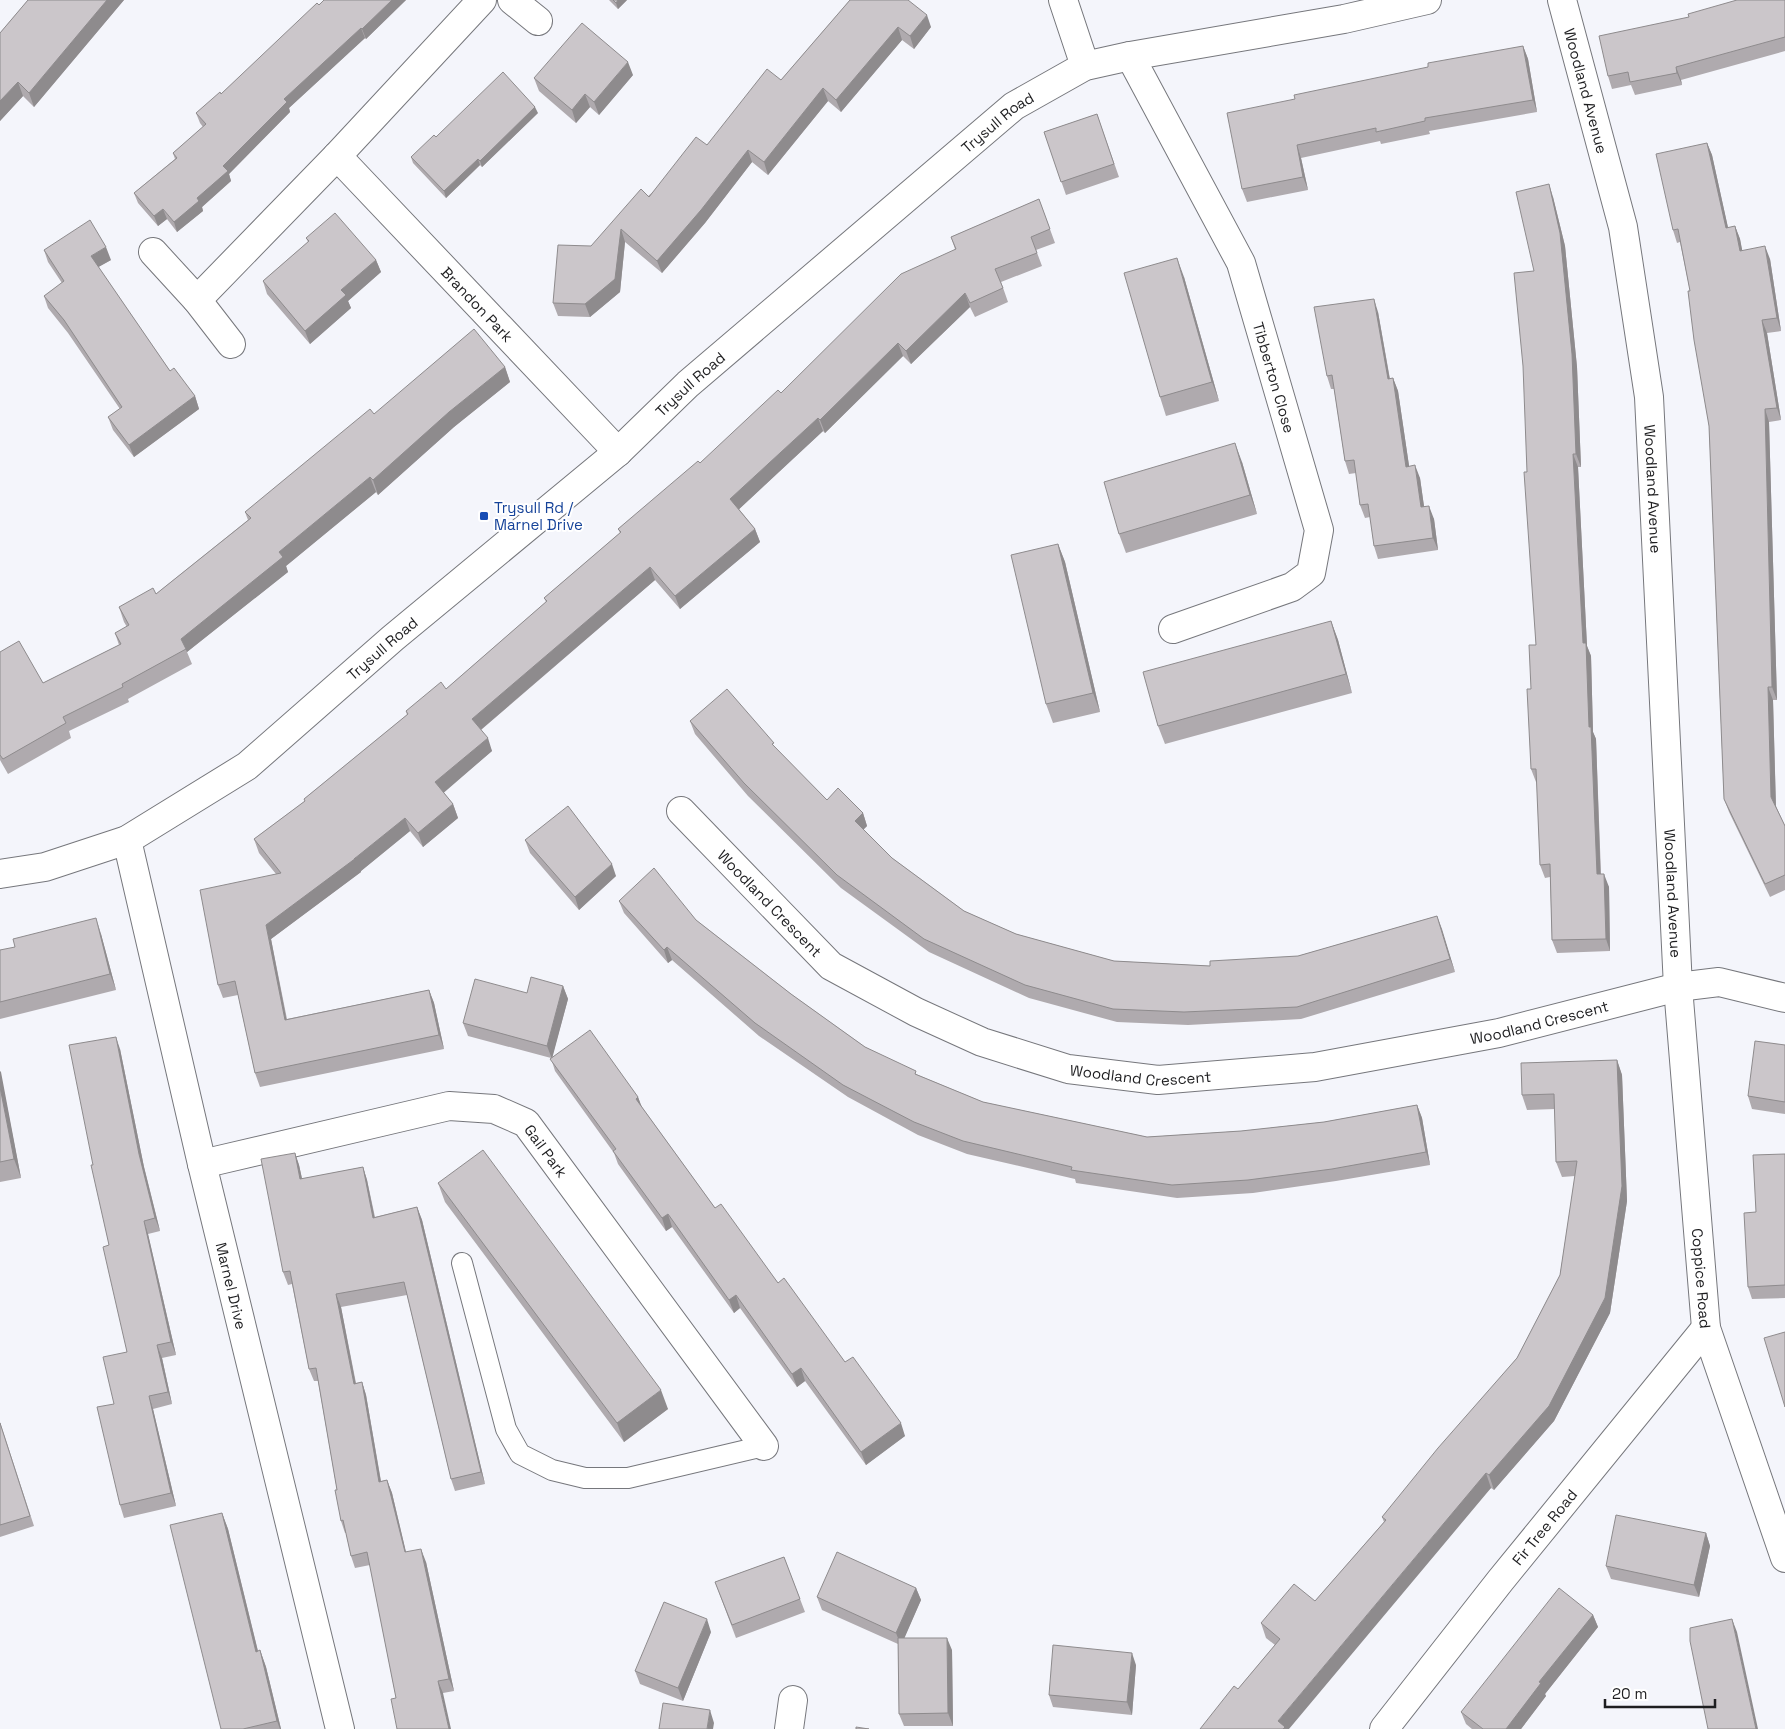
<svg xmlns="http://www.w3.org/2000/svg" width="1785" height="1729" viewBox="0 0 1785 1729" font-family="'Space Grotesk',sans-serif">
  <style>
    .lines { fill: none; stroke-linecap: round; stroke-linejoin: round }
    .service-casing { stroke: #76777c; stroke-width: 22 }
    .minor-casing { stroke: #76777c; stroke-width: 30 }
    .tertiary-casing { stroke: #76777c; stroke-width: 30 }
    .service { stroke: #fff; stroke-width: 20 }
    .minor { stroke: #fff; stroke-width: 28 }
    .tertiary { stroke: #fff; stroke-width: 28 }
    .wall { fill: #afaaae }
    .shaded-wall { fill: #8e8b8d }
    .building { fill: #cbc6ca; stroke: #8e8b8d }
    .transit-dot { fill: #1a4fb4; stroke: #fff; stroke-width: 2 }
    .labels { text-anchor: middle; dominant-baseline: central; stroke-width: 4; stroke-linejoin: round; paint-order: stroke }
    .street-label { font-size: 15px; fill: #1e1e20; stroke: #fff }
    .transit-label { font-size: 15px; fill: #164399; stroke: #fff; text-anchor: start }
  </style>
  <rect width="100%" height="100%" fill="#f4f5fb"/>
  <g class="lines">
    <!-- service casing -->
    <g class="service-casing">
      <path id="service" d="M462,1263L506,1429L520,1454L552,1470L585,1478H628L764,1446"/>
    </g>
    <!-- minor casing -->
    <g class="minor-casing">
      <g id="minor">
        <path d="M512,0L538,21"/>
        <path d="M1063,0L1085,66"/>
        <path id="s1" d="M1562,0L1623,227L1649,397L1678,987L1706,1328L1785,1558"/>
        <path id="s2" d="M1130,56L1241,263L1319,530L1311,573L1292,587L1173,629"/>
        <path id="s3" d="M337,156L618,452"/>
        <path d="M153,252L197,300L231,344"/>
        <path d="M197,300L337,156L482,0"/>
        <path id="s4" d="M681,811L831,966L916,1012L982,1042L1068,1069L1158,1080L1315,1067L1499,1033L1678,987L1719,982L1785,998"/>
        <path id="s5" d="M127,840L202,1164L340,1729"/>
        <path id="s6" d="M202,1164L449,1106L494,1109L526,1123L764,1446"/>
        <path d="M789,1729L793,1700"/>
        <path id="s7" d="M1384,1729L1500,1581L1706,1328"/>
      </g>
    </g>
    <!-- tertiary casing -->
    <g class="tertiary-casing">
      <g id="tertiary">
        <path id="s8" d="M0,874L45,867L127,840L247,766L393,638L618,452L688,384L1014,106L1085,66L1130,56L1344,19L1427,0"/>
      </g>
    </g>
    <!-- service -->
    <use href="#service" class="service"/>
    <!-- minor -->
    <use href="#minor" class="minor"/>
    <!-- tertiary -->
    <use href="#tertiary" class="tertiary"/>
  </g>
  <!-- wall -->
  <path class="wall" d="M28,0H124L34,107L23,96L0,121V33Z
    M324,0H406L366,39L365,38L289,108L290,112L229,174L231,181L202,207L203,211L177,232L167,219L158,226L138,203L134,193L175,159L173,153L203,127L200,123L196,113L221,94Z
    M609,0H627L618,9Z
    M850,0L931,27L914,49L902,40L841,112L828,101L768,175L752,162L705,223L662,273L625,242L620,292L590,317L558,316L553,303L591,246L781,80Z
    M1785,0V51L1681,80L1682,85L1635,95L1631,85L1612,89L1608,76Z
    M1523,46L1528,59L1537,112L1429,131L1430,134L1381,144L1380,141L1301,158L1308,190L1247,202L1242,189L1295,99Z
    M633,75L599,115L590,107L576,123L539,91L534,78Z
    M538,113L482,167L480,165L446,198L413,163L411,157L436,137Z
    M1097,114L1119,177L1066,195L1044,132Z
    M1707,143L1712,155L1728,228L1735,226L1740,239L1742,251L1770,259L1781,331L1767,333L1781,420L1769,422L1777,700H1773L1776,806L1785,826V890L1770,897L1729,812L1724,799L1709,426L1690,291L1680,242L1677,243L1673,230Z
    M1553,197L1565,246L1577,367L1581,467H1578L1587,646L1591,656L1593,732L1596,739L1601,874L1609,887L1610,951L1557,953L1552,940L1550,877L1545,878L1540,865L1537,782H1536L1531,769V689L1536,645L1527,472L1534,271Z
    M1039,199L1055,243L1036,250L1042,266L1001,282L1008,302L975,317L970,307L911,364L903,356L825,433L823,431L739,509L755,529L760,542L680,609L655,580L481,730L492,751L443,792L453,804L458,818L423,847L410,831L361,871V872L271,939L287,1019L429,990L434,1003L444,1049L260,1087L255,1073L238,995L223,998L218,985L276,874L259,853L254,839L305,801L304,799L407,715L406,711L446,689L546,602L544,598L620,533L618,529L700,463L781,393L955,249L951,237Z
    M306,238L376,260L381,272L348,301L351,308L310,344L267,294L263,281L308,242Z
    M44,250L111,260L98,267L170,371L195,396L199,409L134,457L113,430L108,417L120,409L68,333L48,308L44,296L62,283L48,262Z
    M1184,277L1219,401L1166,416L1160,397Z
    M1378,312L1390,379L1393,378L1398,391L1409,466L1420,478L1424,507L1434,519L1438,550L1378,559L1374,546L1370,517L1365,518L1360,505L1356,473L1349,474L1345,461L1334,389H1331L1327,376Z
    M505,367L510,382L454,427L378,495L376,492L286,566L288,572L187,652L192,664L128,699L129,702L69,731L71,738L8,774L0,760V652L43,683L119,645L115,633L127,627L124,622L119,607L156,594L248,520L245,512L374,414Z
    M1242,462L1257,514L1126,553L1119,534Z
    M1058,544L1065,562L1100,712L1053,723L1046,704Z
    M1331,621L1338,640L1352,693L1165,744L1158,726Z
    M690,721L776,749L827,800L863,813L867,826L863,830L892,858L964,911L1016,934L1114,961L1210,966L1298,956L1437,916L1455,972L1301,1019L1188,1025L1117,1022L1029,998L929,952L841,888L748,796L695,734Z
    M525,840L616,876L579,910L530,853Z
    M619,901L696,920L791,994L865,1047L918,1075L983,1102L1147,1137L1241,1131L1324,1122L1417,1105L1422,1118L1430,1165L1336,1181L1253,1193L1177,1198L1076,1183L1075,1179L967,1154L918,1135L848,1097L759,1036L672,960L668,963L624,913Z
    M101,934L116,990L0,1019V950Z
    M563,986L568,999L552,1057L638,1097L641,1106L715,1208L845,1362L905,1436L866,1465L805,1381L797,1387L740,1308L734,1313L672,1227L666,1231L618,1164L614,1153L555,1071L551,1058L468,1036L463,1023L527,993Z
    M1785,1045V1114L1752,1109L1748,1096Z
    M120,1049L144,1167L160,1231L148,1234L176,1355L162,1358L172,1404L153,1409L176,1506L124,1518L120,1505L114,1404L127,1352L109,1245L93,1165Z
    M1617,1060L1622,1075L1627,1201L1610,1313L1554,1421L1494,1490L1491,1488L1238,1689L1275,1645L1266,1638L1261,1623L1315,1601L1384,1522L1382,1517L1517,1358L1560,1275L1575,1176L1562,1177L1556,1162L1555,1109L1527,1110L1522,1095Z
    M0,1071L21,1178L0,1182Z
    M295,1153L299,1165L302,1179L363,1167L367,1180L375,1217L417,1207L422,1220L485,1484L455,1491L451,1479L407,1295L341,1307L356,1383L362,1382L366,1395L381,1481L387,1480L392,1493L406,1552L426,1562L454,1691L443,1693L396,1698L370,1565L355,1568L351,1556L346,1533H345L341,1521L337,1490L318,1381H314L309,1369L292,1284L288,1285L283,1272Z
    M1785,1154V1298L1752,1299L1748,1287L1756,1212Z
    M438,1183L668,1409L624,1442L445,1202Z
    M0,1422L34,1526L0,1537Z
    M222,1513L228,1529L258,1651L260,1650L266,1667L281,1729H221Z
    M1706,1533L1710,1546L1699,1597L1611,1579L1606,1566Z
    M784,1557L805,1612L736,1638L715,1582Z
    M916,1588L921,1600L904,1638L952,1650L953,1726H904L899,1714L898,1644L822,1610L817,1597Z
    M1593,1615L1598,1627L1545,1694L1546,1696L1521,1729H1472L1466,1724L1461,1712Z
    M711,1632L683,1701L640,1684L635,1671Z
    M1136,1665L1132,1715L1053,1707L1049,1695Z"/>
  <!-- shaded-wall -->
  <path class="shaded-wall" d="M107,0H124L34,107L29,93Z
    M392,0H406L366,39L362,29Z
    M618,0H627L618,9L616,3Z
    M927,15L931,27L914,49L910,36Z
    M898,27L902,40L841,112L836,100Z
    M361,28L365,38L289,108L290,112L229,174L231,181L202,207L203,211L177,232L174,222L197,198L223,166L284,99Z
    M1523,46L1528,59L1537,112L1533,100Z
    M628,62L633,75L599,115L594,102Z
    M1676,67L1681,80L1682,85L1677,73Z
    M18,82L23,96L0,121V101Z
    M823,88L828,101L768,175L764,162Z
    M585,94L590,107L576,123L572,110Z
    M535,107L538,113L482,167L480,161Z
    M1707,143L1712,155L1731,241L1726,228Z
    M1297,145L1301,158L1308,190L1303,177Z
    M748,150L752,162L705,223L662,273L657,261Z
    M478,159L480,165L446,198L444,191Z
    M1549,184L1553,197L1565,246L1577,367L1581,467L1576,454Z
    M163,209L167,219L158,226L154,216Z
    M1735,226L1740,239L1745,264L1740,251Z
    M621,229L625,242L620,292L590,317L585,304Z
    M1765,246L1770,259L1781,331L1777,318Z
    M106,247L111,260L95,269L91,256Z
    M1177,258L1184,277L1219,401L1212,382Z
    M376,260L381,272L348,301L351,308L310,344L305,331L341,290Z
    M965,293L970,307L911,364L906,351Z
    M1374,299L1378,312L1392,392L1388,379Z
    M1762,320L1767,333L1781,420L1777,408Z
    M898,343L903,356L825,433L820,420Z
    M505,367L510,382L454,427L378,495L373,480L449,412Z
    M1393,378L1398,391L1411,479L1406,467Z
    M195,396L199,409L134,457L129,445Z
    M1765,409L1769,422L1777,700L1772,687Z
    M818,418L823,431L735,513L730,499Z
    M1235,443L1242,462L1257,514L1250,495Z
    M1573,454L1578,467L1587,646L1591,656L1593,732L1596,739L1601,887L1597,874L1589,727L1583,643Z
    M1415,465L1420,478L1426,520L1421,507Z
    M370,477L376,492L286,566L288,572L187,652L181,639L279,552Z
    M1429,506L1434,519L1438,550L1433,538Z
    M755,529L760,542L680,609L675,596Z
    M1058,544L1065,562L1100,712L1093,693Z
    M650,567L655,580L477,733L472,719Z
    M1331,621L1338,640L1352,693L1346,674Z
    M1768,687L1773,700L1776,810L1771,797Z
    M488,738L492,751L440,796L435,782Z
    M453,804L458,818L423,847L418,833Z
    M863,813L867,826L859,834L855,821Z
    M405,818L410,831L361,871V872L271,939L289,1033L285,1020L266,925L354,859Z
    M612,864L616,876L579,910L575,897Z
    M1604,874L1609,887L1610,951L1606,939Z
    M1437,916L1442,929L1455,972L1450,959Z
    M96,918L101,934L116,990L110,974Z
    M667,947L672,960L668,963L664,950Z
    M563,986L568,999L552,1059L547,1046Z
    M429,990L434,1003L444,1049L439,1035Z
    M116,1037L120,1049L144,1167L160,1231L155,1218L139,1154Z
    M1617,1060L1622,1075L1627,1201L1610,1313L1554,1421L1494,1490L1489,1475L1549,1406Z
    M0,1071L1,1072L21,1178L14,1159L0,1087Z
    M638,1097L643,1110L636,1099Z
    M1417,1105L1422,1118L1430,1165L1426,1152Z
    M295,1153L299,1165L305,1192L300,1179Z
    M363,1167L367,1180L377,1230L373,1218Z
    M417,1207L422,1220L485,1484L481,1472Z
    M668,1214L672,1227L666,1231L662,1218Z
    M144,1221L148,1234L176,1355L171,1342Z
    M336,1294L341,1307L358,1396L354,1384Z
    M736,1295L740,1308L734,1313L729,1300Z
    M157,1345L162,1358L172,1404L168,1392Z
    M801,1368L805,1381L797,1387L792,1374Z
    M362,1382L366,1395L383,1494L379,1482Z
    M661,1390L668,1409L624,1442L617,1423Z
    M149,1396L153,1409L176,1506L171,1493Z
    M901,1423L905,1436L866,1465L861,1452Z
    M1486,1473L1491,1488L1289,1729H1280L1278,1721Z
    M387,1480L392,1493L409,1565L405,1552Z
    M222,1513L228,1529L262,1668L256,1652Z
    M1706,1533L1710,1546L1699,1597L1694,1585Z
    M421,1549L426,1562L454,1691L449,1679Z
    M916,1588L921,1600L901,1646L896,1633Z
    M1593,1615L1598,1627L1545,1694L1546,1696L1521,1729H1506L1539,1682Z
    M707,1619L711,1632L683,1701L678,1688Z
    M1732,1619L1737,1632L1758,1729H1756Z
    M947,1638L952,1650L953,1726L948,1713Z
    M260,1650L266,1667L281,1729H280L277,1721Z
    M1132,1653L1136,1665L1132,1715L1127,1702Z
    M438,1681L443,1693L451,1729H449Z
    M710,1710L714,1723L713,1729H707Z"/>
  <!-- building -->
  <path class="building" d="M28,0H107L29,93L18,82L0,101V33Z
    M324,0H392L362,29L361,28L284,99L287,102L223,166L228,171L197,198L199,201L174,222L163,209L154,216L134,193L177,158L173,153L206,124L196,113L220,92L221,94L317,3L319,5Z
    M613,0H618L616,3Z
    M850,0H908L927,15L910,36L898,27L836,100L823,88L764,162L748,150L701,210L657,261L621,229L615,279L585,304L553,303L558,245L591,246L641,189L649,197L696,137L707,145L767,69L781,80Z
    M1737,0H1785V37L1676,67L1677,73L1630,82L1628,72L1608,76L1599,36L1689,17L1688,14Z
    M582,23L628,62L594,102L585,94L572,110L534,78Z
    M1523,46L1533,100L1425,118V121L1376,132V128L1297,145L1303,177L1242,189L1227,113L1295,99L1294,95L1428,67V63Z
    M503,72L535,107L480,161L478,159L444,191L411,157L434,135L436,137Z
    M1097,114L1114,164L1061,182L1044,132Z
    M1707,143L1726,228L1735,226L1740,251L1765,246L1777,318L1762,320L1777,408L1765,409L1772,687H1768L1771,797L1785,826V875L1765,884L1724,799L1709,426L1694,340L1688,291H1690L1678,229L1673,230L1656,154Z
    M1549,184L1560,233L1572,354L1576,454H1573L1583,643H1586L1589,727H1591L1597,874H1604L1606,939L1552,940L1550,864L1540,865L1536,769H1531L1527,689H1531L1529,645H1536L1524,472H1527L1523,366L1514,273L1534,271L1516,192Z
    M1039,199L1050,229L1031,237L1037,253L995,269L1003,288L970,303L965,293L906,351L898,343L820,420L818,418L730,499L755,529L675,596L650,567L472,719L488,738L435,782L453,804L418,833L405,818L354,859L356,858L266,925L285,1020L429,990L439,1035L255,1073L235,981L218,985L200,890L281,873L254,839L305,801L304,799L408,714L406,711L441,682L446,689L547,601L544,598L621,532L618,529L698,461L700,463L778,390L781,393L901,274L956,249L951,237Z
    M335,213L376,260L341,290L346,295L305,331L263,281L309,241L306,238Z
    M90,220L106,247L91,256L170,371L174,368L195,396L129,445L108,417L122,407L64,320L44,296L64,281L44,250Z
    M1177,258L1212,382L1160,397L1124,273Z
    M1374,299L1388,379L1393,378L1406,467L1415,465L1421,507L1429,506L1433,538L1374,546L1368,504L1360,505L1354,460L1345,461L1332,375L1327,376L1314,307Z
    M474,329L505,367L449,412L373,480L370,477L279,552L283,557L181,639L186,649L122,684L123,687L63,717L66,723L3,759L0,755V652L19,641L43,683L121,644L115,633L129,625L119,607L153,588L156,594L251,518L245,512L370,409L374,414Z
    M1235,443L1250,495L1119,534L1104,482Z
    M1058,544L1093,693L1046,704L1011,555Z
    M1331,621L1346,674L1158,726L1143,672Z
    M727,689L774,743L772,744L827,800L838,788L863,813L855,821L892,858L964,911L1016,934L1114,961L1210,966V961L1298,956L1437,916L1450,959L1297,1007L1184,1012L1113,1009L1025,985L924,939L837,875L744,783L690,721Z
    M568,806L612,864L575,897L525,840Z
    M654,868L696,920L791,994L865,1047L916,1071L915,1074L983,1102L1147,1137L1241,1131L1324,1122L1417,1105L1426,1152L1332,1169L1248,1180L1172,1185L1071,1170L1072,1167L963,1141L914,1122L843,1085L755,1023L667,947L664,950L619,901Z
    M96,918L110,974L0,1002V950L15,947L13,939Z
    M531,977L563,986L547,1046L463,1023L475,979L527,993Z
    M590,1030L638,1097L636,1099L715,1208L721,1204L778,1283L784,1278L845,1362L853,1357L901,1423L861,1452L801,1368L792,1374L736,1295L729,1300L668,1214L662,1218L613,1151L616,1149L550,1059Z
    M116,1037L139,1154L155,1218L144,1221L171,1342L157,1345L168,1392L149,1396L171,1493L120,1505L97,1407L114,1404L103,1357L127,1352L103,1247L109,1245L91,1165H93L69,1045Z
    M1755,1041L1785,1045V1102L1748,1096Z
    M1617,1060L1622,1186L1605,1298L1549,1406L1489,1475L1486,1473L1278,1721L1285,1727L1283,1729H1200L1234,1686L1238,1689L1280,1639L1261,1623L1294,1584L1315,1601L1386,1520L1382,1517L1438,1448L1517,1358L1560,1275L1577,1161L1556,1162L1554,1094L1522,1095L1521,1063Z
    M0,1087L14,1159L0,1162Z
    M483,1150L661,1390L617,1423L438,1183Z
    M295,1153L300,1179L363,1167L373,1218L417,1207L481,1472L451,1479L404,1282L336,1294L354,1384L362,1382L379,1482L387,1480L405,1552L421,1549L449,1679L438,1681L449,1729H397L391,1699L396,1698L367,1552L351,1556L343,1520L341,1521L335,1490H337L316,1368L309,1369L290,1271L283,1272L261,1159Z
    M1785,1154V1285L1748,1287L1744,1213L1756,1212L1753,1155Z
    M1785,1332V1407L1764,1338Z
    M0,1423L30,1516L0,1525Z
    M222,1513L256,1652L260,1650L277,1721L243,1729H221L170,1525Z
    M1616,1515L1706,1533L1694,1585L1606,1566Z
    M837,1552L916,1588L896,1633L817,1597Z
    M784,1557L800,1599L732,1625L715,1582Z
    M1559,1588L1593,1615L1539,1682L1541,1683L1506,1729H1483L1461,1712Z
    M664,1602L707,1619L678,1688L635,1671Z
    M1732,1619L1756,1729H1708L1690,1641V1628Z
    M898,1638H947L948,1713L899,1714Z
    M1053,1645L1132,1653L1127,1702L1049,1695Z
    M663,1703L710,1710L707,1729H659Z
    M856,1727L869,1729H856Z"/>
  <!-- markers -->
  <rect class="transit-dot" x="479" y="511" width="10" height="10" rx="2.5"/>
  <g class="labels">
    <!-- street labels -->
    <g class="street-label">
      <text stroke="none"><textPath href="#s1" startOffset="94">Woodland Avenue</textPath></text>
      <text stroke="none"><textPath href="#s8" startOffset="1262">Trysull Road</textPath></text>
      <text stroke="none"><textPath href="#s3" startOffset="204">Brandon Park</textPath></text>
      <text stroke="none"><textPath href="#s2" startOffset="354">Tibberton Close</textPath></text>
      <text stroke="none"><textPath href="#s8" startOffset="858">Trysull Road</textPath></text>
      <text stroke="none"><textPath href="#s1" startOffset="499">Woodland Avenue</textPath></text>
      <text stroke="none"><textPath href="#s8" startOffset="452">Trysull Road</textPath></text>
      <text stroke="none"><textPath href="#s1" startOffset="904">Woodland Avenue</textPath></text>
      <text stroke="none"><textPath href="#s4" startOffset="128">Woodland Crescent</textPath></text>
      <text stroke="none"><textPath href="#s4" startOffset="952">Woodland Crescent</textPath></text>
      <text stroke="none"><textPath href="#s4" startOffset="548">Woodland Crescent</textPath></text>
      <text stroke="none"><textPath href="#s6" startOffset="368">Gail Park</textPath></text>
      <text stroke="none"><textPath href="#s1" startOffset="1290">Coppice Road</textPath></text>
      <text stroke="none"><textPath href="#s5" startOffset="458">Marnel Drive</textPath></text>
      <text stroke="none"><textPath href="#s7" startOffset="258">Fir Tree Road</textPath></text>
    </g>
    <!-- transit labels -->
    <g class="transit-label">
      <text x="494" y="507">Trysull Rd /<tspan x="494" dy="17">Marnel Drive</tspan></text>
    </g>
  </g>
  <!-- scale -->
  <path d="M1605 1699v8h110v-8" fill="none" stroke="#1e1e20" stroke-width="2.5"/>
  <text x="1612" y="1699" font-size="15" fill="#1e1e20" stroke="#ffffff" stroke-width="4" paint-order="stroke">20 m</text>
</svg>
